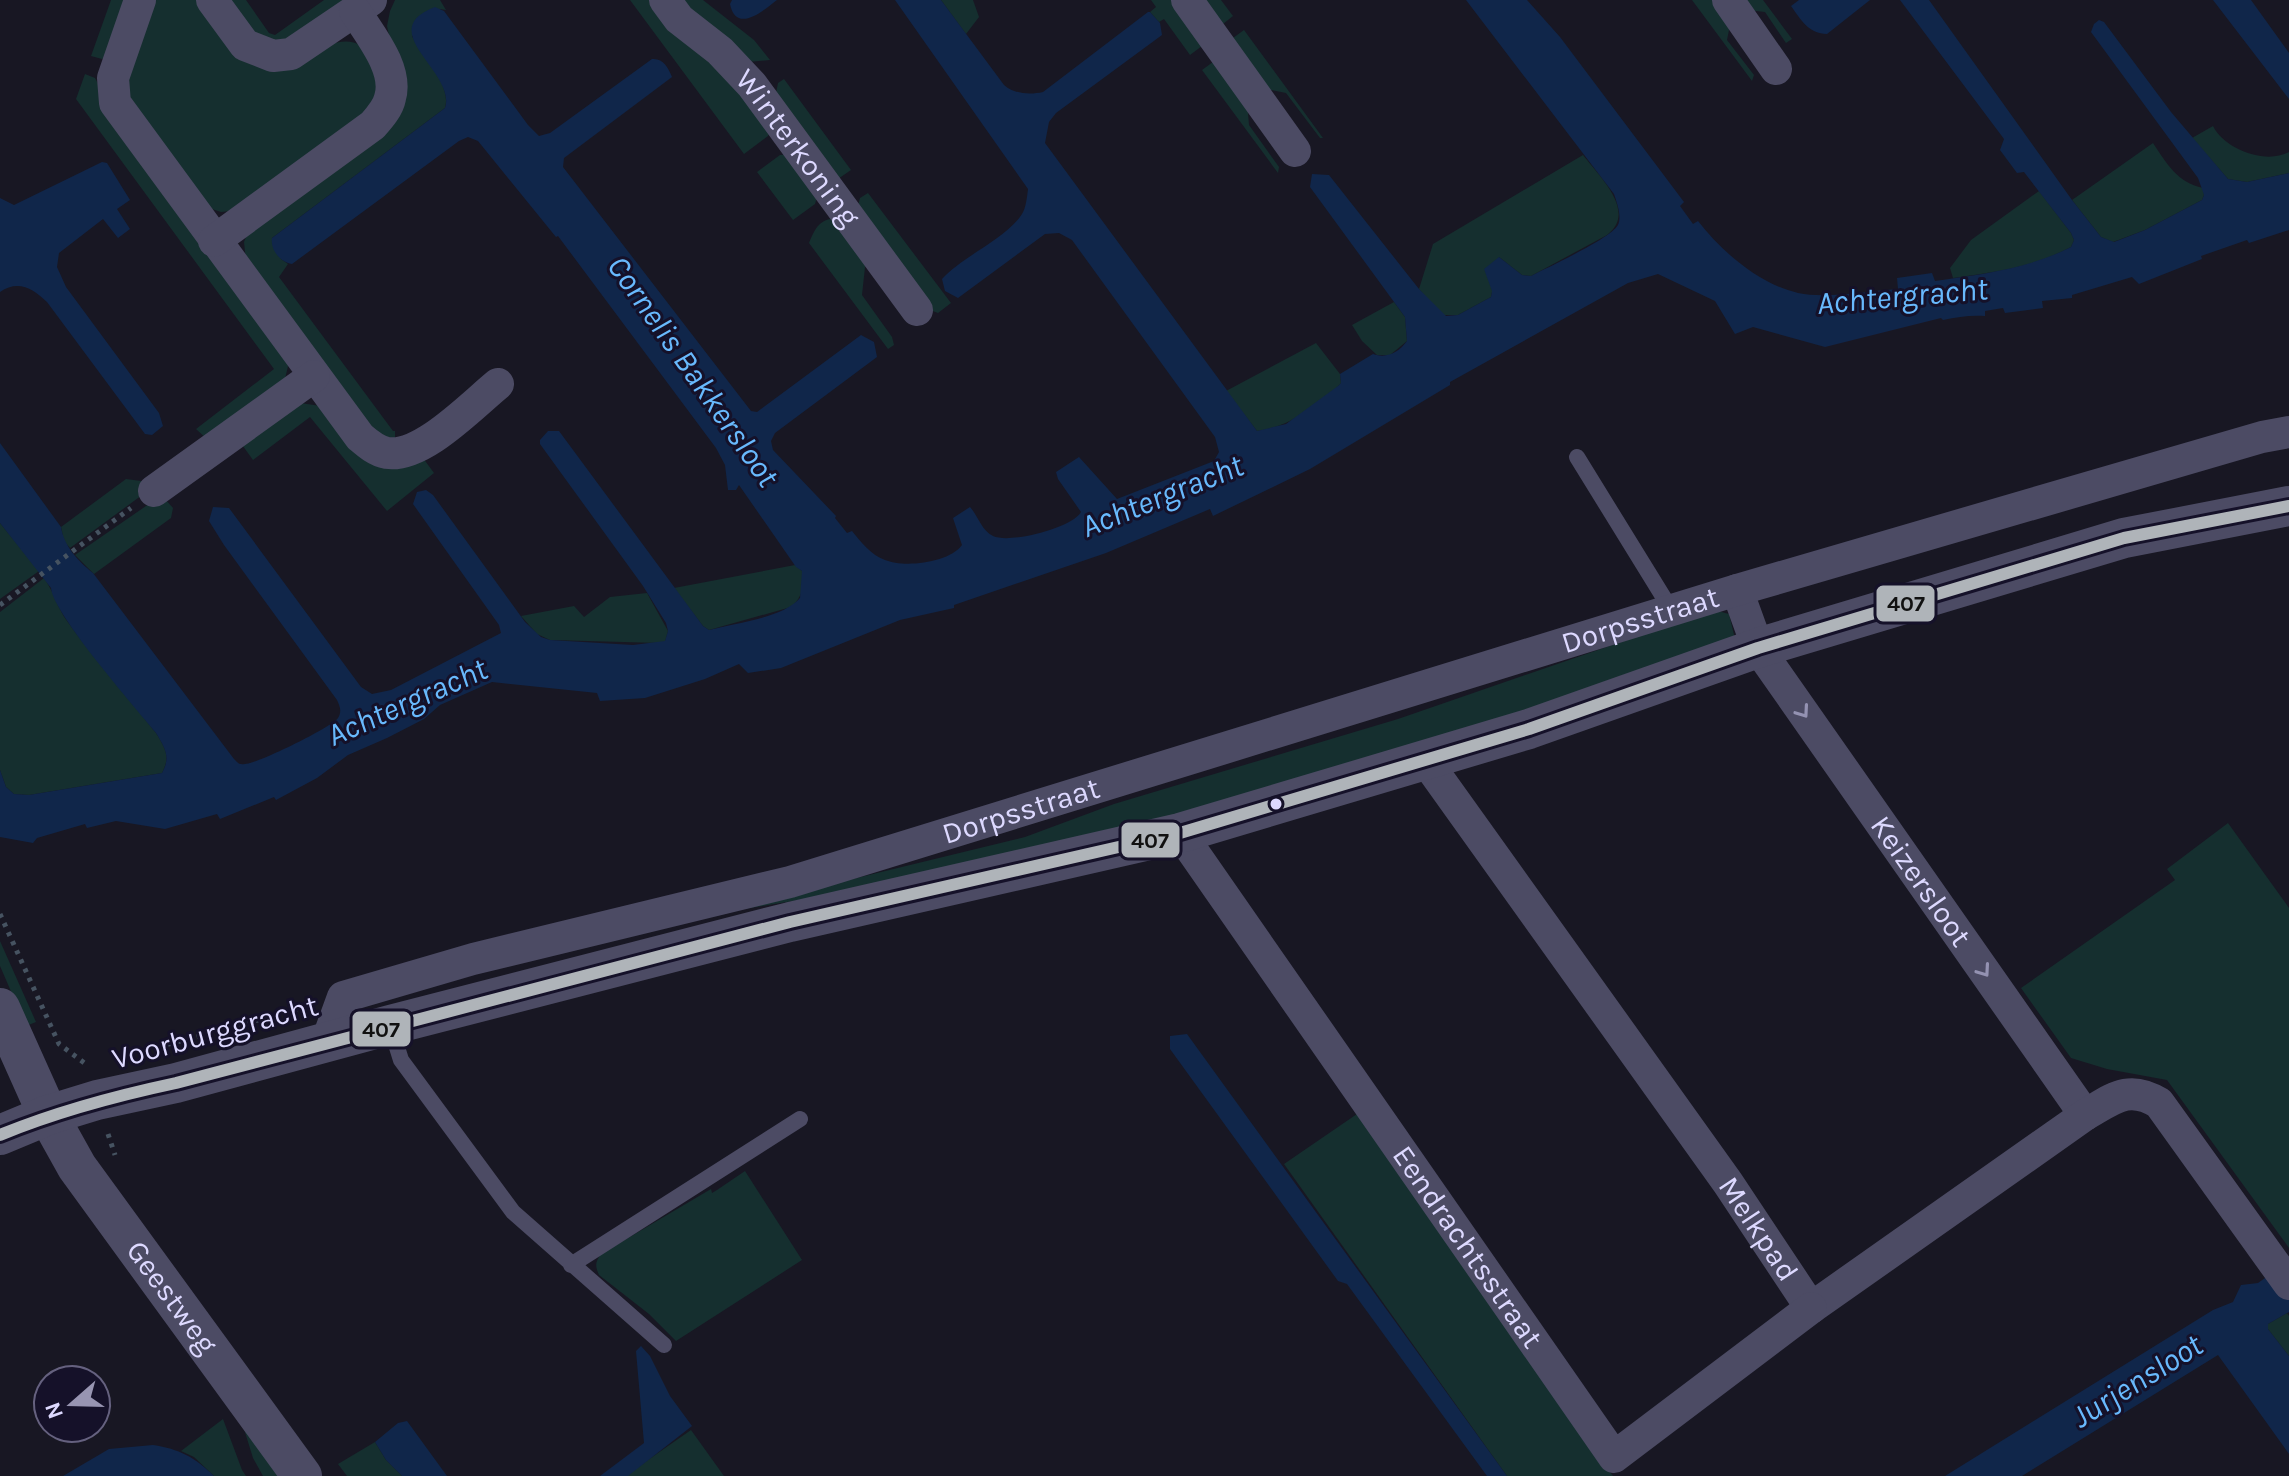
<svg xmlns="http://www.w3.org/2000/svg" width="2289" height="1476" viewBox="0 0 2289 1476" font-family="Karla,sans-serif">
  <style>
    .green { fill: #152f2f }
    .water { fill: #10264a }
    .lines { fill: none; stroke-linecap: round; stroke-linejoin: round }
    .path { stroke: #465361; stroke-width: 5; stroke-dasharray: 4 6; stroke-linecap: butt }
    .service { stroke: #4c4b64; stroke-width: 16 }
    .minor { stroke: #4c4b64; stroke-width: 32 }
    .tertiary { stroke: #4c4b64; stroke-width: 40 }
    .bus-1-casing { stroke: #151129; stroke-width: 18 }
    .bus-1 { stroke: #afb4b9; stroke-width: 12 }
    .oneway { stroke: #9492b2 }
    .bus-dot { fill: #ddd9ff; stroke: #151129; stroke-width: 3 }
    .labels { text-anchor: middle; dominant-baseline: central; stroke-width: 6; stroke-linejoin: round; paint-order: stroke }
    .street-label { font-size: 30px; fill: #ddd9ff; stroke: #151129 }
    .water-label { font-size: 32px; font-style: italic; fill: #68b9fd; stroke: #151129 }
    .line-badge { stroke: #151129; stroke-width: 3 }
    .pale-badge-label { font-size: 22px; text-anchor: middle; font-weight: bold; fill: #111 }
  </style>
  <rect width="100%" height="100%" fill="#181723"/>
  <!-- green -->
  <path class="green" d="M111,0H131L112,54L102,59L91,56Z
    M153,0H200L241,51L326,46C365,31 371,56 380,87L368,112L231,211L221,212L209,208L127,100L126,74Z
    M223,0H246L269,33L275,35L324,0H354L300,38L260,41Z
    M395,0H440L446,10L440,9L412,36C422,57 452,84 445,108L272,238L281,259L288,264L279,277L393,431H395V438L378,437L246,261L244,242L248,232L389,122L390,40L387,26L390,11Z
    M630,0H654L772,127L768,136L744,154Z
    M678,0H703L754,40L770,60L748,62Z
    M941,0H973L979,17L966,34Z
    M1151,0H1174L1206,43L1190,55L1164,19L1159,22L1150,12L1156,7Z
    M1198,0H1221L1233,16L1223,24Z
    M1692,0H1717L1731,20L1727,40L1754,75L1752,81Z
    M1739,0H1763L1792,39L1786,43L1765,12L1747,10Z
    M1244,30L1323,138H1320L1286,93L1266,89L1233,38Z
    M1217,59L1247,101L1249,125L1279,167L1278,173L1202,70Z
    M85,74L95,78L103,93L289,362L284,383L208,440L196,429L274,369L76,99Z
    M784,79L851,170L835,181L775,98L778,83Z
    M2213,126C2224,149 2266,165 2289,152V173L2247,182L2228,179L2192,138Z
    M2153,143C2167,164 2177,182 2203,188L2204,195L2202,200L2145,230L2113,242L2101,237L2072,200Z
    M791,154L819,190L815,204L793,220L757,172L780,155Z
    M1583,155C1599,176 1638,212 1607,235L1531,276L1522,275L1499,257L1491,297L1458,315H1442L1419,289L1433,244Z
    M2039,191L2071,233L2074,240L2071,247C2034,267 1995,272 1953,278L1950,268L1971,240Z
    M868,193L951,303L938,313L930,310L857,209L860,198Z
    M838,218L866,258L862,295L892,337L894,345L888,349L809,243C816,227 819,219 838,218Z
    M1394,302L1405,317L1407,341L1390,355H1377L1362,341L1352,325Z
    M1316,343L1340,374L1341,383C1320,406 1288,427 1257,431L1226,391Z
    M300,403L321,406L423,458L434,473L387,511L310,417L253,460L240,442Z
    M126,479L149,482L153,487L70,548L64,541L61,527Z
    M159,497L165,499L173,508L171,518L94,574L75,555Z
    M0,523L39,571L0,599Z
    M795,565L802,571C805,585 802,598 791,607L709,630L703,626L674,588Z
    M44,578C54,592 57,607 67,621C95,660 127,696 156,733C165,748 171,756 162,773L29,795L14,794L6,787L0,770V612Z
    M647,593L668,631L665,642L660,643L550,640L537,634L521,616L574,606L584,617L610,597Z
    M1714,610L1729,614L1735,639L1479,731L979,871L700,916L1025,837L1114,804L1398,719Z
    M2228,823L2289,908V1248L2167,1080L2107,1069L2071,1058L2021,988L2175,880L2167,869Z
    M0,941L36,1022L26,1026L0,966Z
    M1357,1114L1598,1456L1613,1476H1507L1284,1164Z
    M745,1171L802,1260L676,1341L649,1314L599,1275C595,1266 595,1262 601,1254L711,1189L712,1193L717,1190Z
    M2287,1313L2289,1316V1356L2268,1329V1324Z
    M223,1419L242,1470L246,1476H214L194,1457L181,1451Z
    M244,1429L281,1476H263L253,1458Z
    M691,1430L724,1476H625Z
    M375,1442L386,1460L402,1476H347L338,1464Z"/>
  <!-- water -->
  <path class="water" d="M732,0H777C763,11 736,34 730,4Z
    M895,0H941L1004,85C1014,94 1030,95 1043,92L1148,12H1150L1160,23L1162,35L1056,113L1049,122L1045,143L1257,431L1286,424L1338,386L1341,383L1340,374L1373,354C1387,359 1399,352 1407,341L1405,317L1310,187L1312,174L1329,175L1419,289L1446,316L1458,315L1491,297L1492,291L1484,269L1499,257L1522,275L1531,276C1548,267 1610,239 1618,225C1622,216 1617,203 1614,194L1466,0H1527L1560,37L1684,202L1680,206L1693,224L1698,221C1721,251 1759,284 1798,293C1826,299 1869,291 1898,289L1897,278L1932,273L1935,281C1982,274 2028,269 2071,247L2074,240L2071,233L2024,172L2017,173L2000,150L2004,139L1900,0H1929L2072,200L2101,237L2114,242L2145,230L2202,200L2204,195L2198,178L2091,32L2094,24L2099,20L2104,22L2171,112L2228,179L2247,182L2289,173V230L2249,243L2247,240L2201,256L2202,259L2139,284L2132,277L2072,295V298L2042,301L2043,308L2005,313L2003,308L1985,311V316C1970,315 1958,317 1943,320L1941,318L1825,347L1753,327L1735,334L1715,301L1658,274L1628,283L1450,382V385L1310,469L1213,516L1210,509L1106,553L954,605V608L900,620L781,668L748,673L739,664L705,679L645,698L600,701L597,693L492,682L440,705L424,719L387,738L348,755L317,778L276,800L274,797L220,819L217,814L165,829L116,821L87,828L85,824L37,838L33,843L0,837V770L6,787L14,794L29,795L162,773C171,757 165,748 156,733C135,707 53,614 51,588L0,523V443L61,527C64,546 78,561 93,573L234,759C238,763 239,765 245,764C257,764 332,727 338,718C342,712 340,706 337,700L224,545L209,521L213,507L229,508L361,687L372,694L391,690L501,633L499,625L413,504L417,492L426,490L433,495L525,622L541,637L550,640L633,645L665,641L668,631L666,623L643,586L540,444V440L548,431H559L703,626L709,630C735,623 783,618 800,598L802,571L796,567L739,485L736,490H728L725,465L716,448L558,236L556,237L478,141L468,137L459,141L292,264C280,262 270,250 272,238L445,108C457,72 372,31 435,7L444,11L528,125L539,136L550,133L652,59C663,58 668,67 672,77L564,158L563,167L751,411L757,412L861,335L874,342L877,357L775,433L771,441L773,450L836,516L835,518L847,533L852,531C861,542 871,555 885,560C904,568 949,563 962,545L953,518L970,507C978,516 982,531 993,536C1010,544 1072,528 1081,512L1058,479L1056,472L1079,457L1117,499L1214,461L1219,452L1215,437L1072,240L1059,233L1045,234L958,298L945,291L942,279C963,256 1007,238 1022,214C1026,208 1027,197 1028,189Z
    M1799,0H1870L1827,34C1809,34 1801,20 1791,6Z
    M2213,0H2251L2289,53V99Z
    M102,162L107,163L130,200L117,209L130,229L118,238L103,219L59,253L57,267L66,287L159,413L163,426L152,435L145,434L47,302C34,289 18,279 0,292V198L14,205Z
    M1187,1034L1507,1476H1487L1347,1284L1338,1281L1170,1049V1036Z
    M2289,1261V1312L2268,1324V1329L2289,1356V1454L2218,1355L2022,1476H1945L2213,1310L2233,1302L2241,1285L2258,1283Z
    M641,1346L650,1356L670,1396L692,1426L628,1476H600L644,1443L636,1351Z
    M407,1421L447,1476H402L386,1460L375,1442L398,1423Z
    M153,1445C179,1449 195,1457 214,1476H63L109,1449Z"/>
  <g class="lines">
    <!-- path -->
    <path class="path" d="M0,605L131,508
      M0,914L59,1044L87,1065
      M158,1047L306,1007
      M108,1134L115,1155"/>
    <!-- service -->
    <path class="service" d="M1577,457L1672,611
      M390,1025L401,1060L513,1212L664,1345
      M571,1265L800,1119"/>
    <!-- minor -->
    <g class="minor">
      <path d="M140,0L113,78L115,103L360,437C367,443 376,451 387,453C422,458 471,406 498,384"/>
      <path d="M212,0L245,45L273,56L291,54L371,0"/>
      <path id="s1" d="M665,0L679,19L720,51L752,85L917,310"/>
      <path d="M1187,0L1295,151"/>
      <path d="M1728,0L1776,69"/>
      <path d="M214,241L373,125C380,117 388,108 390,98C399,69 369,34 355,11"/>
      <path d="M154,491L314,376"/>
      <path id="s2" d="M1737,590L1758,648L2085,1115"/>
      <path id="s3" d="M1426,761L1728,1183L1811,1308L2085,1115C2113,1099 2128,1084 2159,1103L2289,1284"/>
      <path id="s4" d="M1180,833L1614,1457L1811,1308"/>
      <path id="s5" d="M327,1041L343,997L473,959L790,882L1737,590L2262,437L2289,432"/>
    </g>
    <!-- tertiary -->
    <g class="tertiary">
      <path id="s6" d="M0,1008L48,1115L77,1167L302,1476"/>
      <path d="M0,1135L48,1115L97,1100L176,1083L390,1025L790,922L1180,833L1529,729L1758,648L2124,538L2289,506"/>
    </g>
    <!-- bus-1 casing -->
    <g class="bus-1-casing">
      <path id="bus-1" d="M0,1135C58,1111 115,1096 176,1083L790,922L1180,833L1529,729L1758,648L2124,538L2289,506"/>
    </g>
    <!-- bus-1 -->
    <use href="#bus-1" class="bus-1"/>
  </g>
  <!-- one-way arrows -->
  <defs><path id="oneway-chevron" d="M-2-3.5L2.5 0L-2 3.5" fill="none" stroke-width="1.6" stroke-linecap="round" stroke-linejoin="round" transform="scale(2)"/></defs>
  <g class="oneway">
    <use href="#oneway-chevron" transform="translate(1803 712) rotate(55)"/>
    <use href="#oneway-chevron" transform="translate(1984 971) rotate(55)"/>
  </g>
  <!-- markers -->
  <circle class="bus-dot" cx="1276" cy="804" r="7"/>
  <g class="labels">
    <!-- street labels -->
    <g class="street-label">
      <text stroke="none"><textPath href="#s1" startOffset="200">Winterkoning</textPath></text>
      <text stroke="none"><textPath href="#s5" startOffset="1398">Dorpsstraat</textPath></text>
      <text stroke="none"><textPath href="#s5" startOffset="750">Dorpsstraat</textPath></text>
      <text stroke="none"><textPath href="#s2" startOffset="346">Keizersloot</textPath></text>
      <text transform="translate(215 1032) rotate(-15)">Voorburggracht</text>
      <text stroke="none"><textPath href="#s3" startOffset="574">Melkpad</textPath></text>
      <text stroke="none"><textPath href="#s4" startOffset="504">Eendrachtsstraat</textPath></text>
      <text stroke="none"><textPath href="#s6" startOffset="338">Geestweg</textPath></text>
    </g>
    <!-- water labels -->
    <g class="water-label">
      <text transform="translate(1902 296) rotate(-5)">Achtergracht</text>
      <text transform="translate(693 371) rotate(55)">Cornelis Bakkersloot</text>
      <text transform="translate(1162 496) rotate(-22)">Achtergracht</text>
      <text transform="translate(407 702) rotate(-24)">Achtergracht</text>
      <text transform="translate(2137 1381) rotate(-32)">Jurjensloot</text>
    </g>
  </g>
  <g class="line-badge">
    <rect x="1875" y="584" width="61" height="39" rx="8" fill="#afb4b9"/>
    <rect x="1120" y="821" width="61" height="38" rx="8" fill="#afb4b9"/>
    <rect x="351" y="1010" width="61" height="38" rx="8" fill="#afb4b9"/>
  </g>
  <g class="pale-badge-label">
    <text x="1906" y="611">407</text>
    <text x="1150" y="848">407</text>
    <text x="381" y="1037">407</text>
  </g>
  <!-- north arrow -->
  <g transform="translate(72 1404) rotate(250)"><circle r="38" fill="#151129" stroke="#65617f" stroke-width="2"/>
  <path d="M0-6L14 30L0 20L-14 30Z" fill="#9895b2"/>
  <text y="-12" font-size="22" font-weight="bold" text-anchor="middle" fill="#ddd9ff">N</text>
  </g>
</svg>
